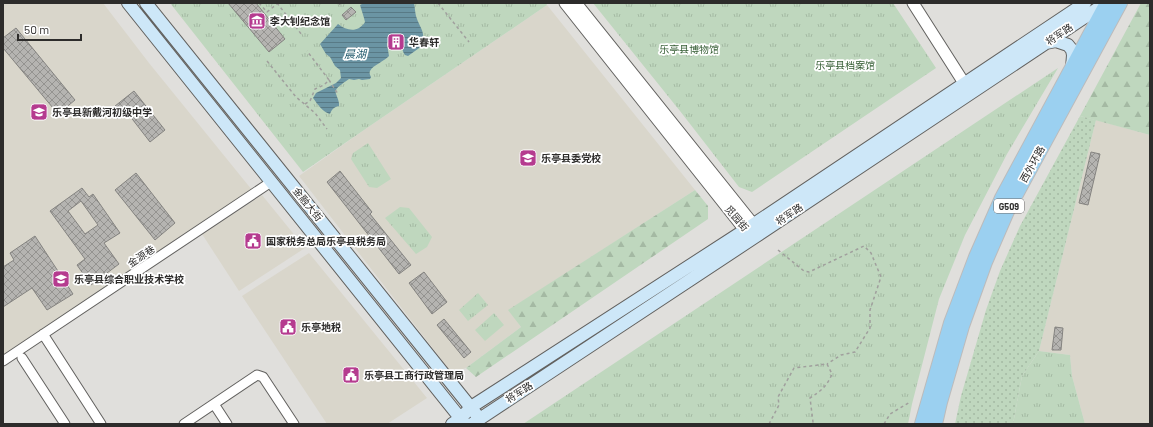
<svg xmlns="http://www.w3.org/2000/svg" width="1153" height="427" viewBox="0 0 1153 427" font-family="Barlow,'Noto Sans SC',sans-serif">
  <style>
    .built { fill: #d9d6cb }
    .grass { fill: url(#grass-tufts) }
    .forest { fill: url(#forest-firs) }
    .garden { fill: url(#garden-dots) }
    .pitch { fill: #bfd7be }
    .water { fill: url(#water-rules) }
    .building { fill: url(#building-cross-hatch); stroke: #848380; fill-rule: evenodd }
    .lines { fill: none; stroke-linecap: round; stroke-linejoin: round }
    .minor-casing { stroke: #62615f; stroke-width: 11 }
    .tertiary-casing { stroke: #62615f; stroke-width: 13 }
    .secondary-casing { stroke: #62615f; stroke-width: 14 }
    .primary-casing { stroke: #bcbbbb; stroke-width: 16 }
    .path { stroke: #a09f9d; stroke-width: 1.5; stroke-dasharray: 3 3; stroke-linecap: butt }
    .minor { stroke: #fff; stroke-width: 9 }
    .tertiary { stroke: #fff; stroke-width: 11 }
    .secondary { stroke: #cde7f8; stroke-width: 12 }
    .primary { stroke: #9bd0f0; stroke-width: 14 }
    .labels { text-anchor: middle; dominant-baseline: central; stroke-width: 3.5; stroke-linejoin: round; paint-order: stroke }
    .shield { fill: #fff; stroke: #6c6b6b; stroke-width: 1 }
    .shield-label { font-size: 9px; font-weight: bold; fill: #2d2c2b }
    .poi-label { font-size: 10px; font-weight: bold; fill: #2d2c2b; stroke: #fff; text-anchor: start }
    .street-label { font-size: 10px; fill: #2d2c2b; stroke: #fff }
    .park-label { font-size: 10px; fill: #335c32; stroke: #fff }
    .water-label { font-size: 11px; font-style: italic; fill: #1c5668; stroke: #fff }
  </style>
  <defs>
    <pattern id="grass-tufts" width="24" height="20" patternUnits="userSpaceOnUse"><rect width="24" height="20" fill="#bfd7be"/><path d="M3 7l-1-3M5 7V3M7 7l1-3M15 17l-1-3M17 17v-4M19 17l1-3" fill="none" stroke="#a4b9a3"/></pattern>
    <pattern id="forest-firs" width="22" height="20" patternUnits="userSpaceOnUse"><rect width="22" height="20" fill="#bfd7be"/><path d="M5 1l3.5 6h-7zM16 11l3.5 6h-7z" fill="#a4b9a3"/></pattern>
    <pattern id="garden-dots" width="8" height="8" patternUnits="userSpaceOnUse"><rect width="8" height="8" fill="#bfd7be"/><path d="M2 2h.1M6 6h.1" fill="none" stroke="#a4b9a3" stroke-width="1.8" stroke-linecap="round"/></pattern>
    <pattern id="water-rules" width="6" height="5" patternUnits="userSpaceOnUse"><rect width="6" height="5" fill="#6b95a4"/><path d="M0 2.5h6" fill="none" stroke="#587a86"/></pattern>
    <pattern id="building-cross-hatch" width="8" height="8" patternUnits="userSpaceOnUse"><rect width="8" height="8" fill="#b5b4b1"/><path d="M0 0l8 8M0 8l8-8" fill="none" stroke="#949390"/></pattern>
  </defs>
  <rect width="100%" height="100%" fill="#e0dfdc"/>
  <!-- built -->
  <path class="built" d="M3,3H103L149,63L252,190L3,356Z
    M547,5L695,190L509,310L521,327L466,368L452,373L299,176L364,130Z
    M1096,120L1150,135V424H1085L1072,376L1070,355L1039,351Z
    M262,195L305,248L239,291L202,234Z
    M309,253L427,398L387,424H327L242,296Z"/>
  <!-- grass -->
  <path class="grass" d="M170,3H546L547,5L364,130L303,172Z
    M593,3H893L936,68L752,192L739,187L680,111Z
    M1058,68L1007,154L965,235L939,299L912,404L908,424H523Z
    M368,143L391,179L377,188L369,187L351,159L353,153Z
    M400,207L409,208L432,237L427,247L416,254L385,218Z
    M478,293L488,305L468,321L459,310Z
    M494,313L504,325L485,341L475,330Z
    M1039,351L1070,355L1072,376L1085,424H1013L1022,376Z"/>
  <!-- forest -->
  <path class="forest" d="M1141,3H1150V135L1080,116Z
    M695,190L708,206V219L476,377L466,368L521,327L508,310Z"/>
  <!-- garden -->
  <path class="garden" d="M1080,116L1096,120L1039,351L1022,376L1013,424H955L961,396L986,310L1000,271L1020,226Z"/>
  <!-- pitch -->
  <path class="pitch" d="M744,414L751,424H730Z"/>
  <!-- water -->
  <path class="water" d="M364,3H414C415,8 415,12 416,16C420,29 426,31 422,46L408,56L405,55C399,47 407,40 396,34L391,35L387,44L389,56C385,61 373,65 370,71C369,73 370,75 371,77L370,79L362,80L359,79L354,80L349,79C346,81 337,87 336,90C334,93 340,100 339,106C334,107 332,109 330,114C323,112 318,105 313,98L316,93L336,83L341,78L340,70L335,66L330,57L326,54L320,44L338,24C347,31 358,33 365,22L364,18L360,5Z"/>
  <!-- building -->
  <path class="building" d="M228,3H256L285,39L269,52Z
    M351,7L356,12L346,20L342,15Z
    M16,28L75,100L58,114L3,48V38Z
    M134,91L165,130L150,142L126,111L117,119L110,110Z
    M1091,152L1100,154L1088,205L1079,203Z
    M340,171L372,212L370,214L411,265L399,274L327,182Z
    M136,173L175,223L155,240L115,190Z
    M82,188L89,197L93,194L120,233L104,243L119,264L91,285L77,265L85,259L50,211ZM81,201L98,225L85,234L68,211Z
    M35,236L73,294L47,310L32,288L3,307V267L14,260L10,253Z
    M424,272L447,302L432,314L409,283Z
    M444,319L471,352L464,358L437,325Z
    M1055,327L1063,328L1061,350H1052Z"/>
  <g class="lines">
    <!-- minor casing -->
    <g class="minor-casing">
      <path id="minor" d="M43,334L101,424
        M22,358L65,424
        M3,361L271,182
        M214,404L227,424
        M184,424L257,375L263,377L294,424"/>
    </g>
    <!-- tertiary casing -->
    <g class="tertiary-casing">
      <path id="tertiary" d="M565,3L745,230L751,235
        M576,3L753,224L754,233
        M913,3L964,83L970,90"/>
    </g>
    <!-- secondary casing -->
    <g class="secondary-casing">
      <path id="secondary" d="M128,3L465,424
        M146,3L476,414
        M1046,43L1056,41L1068,45L1072,50L1073,55L1072,68
        M452,424L461,418L471,407L745,230L1085,3
        M472,424L755,237L1106,3"/>
    </g>
    <!-- primary casing -->
    <g class="primary-casing">
      <path id="primary" d="M922,424L951,323L976,257L1002,198L1107,3
        M935,424L940,402L962,326L985,262L1008,209L1120,3"/>
    </g>
    <!-- path -->
    <path class="path" d="M259,3L267,12L277,4
      M277,3L302,35
      M339,3L340,5
      M438,3L469,42
      M267,61L296,97L315,113L327,129
      M329,80L338,94
      M305,104L310,101L315,89L324,85L329,80L307,51
      M778,250L804,271L809,272L864,246L871,253L881,277L870,310V328L855,352L841,355L827,364
      M769,424L779,405L778,397L794,368L827,364L832,374C827,386 821,391 810,398L813,422L814,424
      M884,424L890,414L910,402"/>
    <!-- minor -->
    <use href="#minor" class="minor"/>
    <!-- tertiary -->
    <use href="#tertiary" class="tertiary"/>
    <!-- secondary -->
    <use href="#secondary" class="secondary"/>
    <!-- primary -->
    <use href="#primary" class="primary"/>
  </g>
  <!-- icons -->
  <defs>
    <g id="museum-square" transform="scale(0.9)"><rect x="-9" y="-9" width="18" height="18" rx="4" fill="#b53b8f" stroke="#fff"/><path d="M0-6L6-3V-2H-6V-3ZM-5-1h2V3h-2ZM-1-1h2V3h-2ZM3-1h2V3H3ZM-6 4H6V6H-6Z" fill="#fff"/></g>
    <g id="building-square" transform="scale(0.9)"><rect x="-9" y="-9" width="18" height="18" rx="4" fill="#b53b8f" stroke="#fff"/><path d="M-4-6H4V6H1V3H-1V6H-4ZM-2.5-4.3h1.7v1.8h-1.7ZM.8-4.3h1.7v1.8H.8ZM-2.5-1h1.7V.8h-1.7ZM.8-1h1.7V.8H.8Z" fill="#fff"/></g>
    <g id="school-square" transform="scale(0.9)"><rect x="-9" y="-9" width="18" height="18" rx="4" fill="#b53b8f" stroke="#fff"/><path d="M0-5L7-2L0 1L-7-2ZM-4 1L0 2.5L4 1V4Q0 6-4 4Z" fill="#fff"/></g>
    <g id="civic-square" transform="scale(0.9)"><rect x="-9" y="-9" width="18" height="18" rx="4" fill="#b53b8f" stroke="#fff"/><path d="M-.6-6.5H3V-4.5H.6V-3L4-1V1h2V6H-6V1h2V-1L-.6-3ZM-1.2 2.5V6h2.4V2.5Z" fill="#fff"/></g>
  </defs>
  <g fill-rule="evenodd">
    <use href="#museum-square" x="257" y="21"/>
    <use href="#building-square" x="396" y="42"/>
    <use href="#school-square" x="39" y="112"/>
    <use href="#school-square" x="528" y="158"/>
    <use href="#civic-square" x="253" y="241"/>
    <use href="#school-square" x="61" y="279"/>
    <use href="#civic-square" x="288" y="327"/>
    <use href="#civic-square" x="351" y="375"/>
  </g>
  <g class="labels">
    <!-- shield labels -->
    <rect class="shield" x="994" y="199" width="30" height="14" rx="3"/>
    <g class="shield-label">
      <text x="1009" y="206">G509</text>
    </g>
    <!-- poi labels -->
    <g class="poi-label">
      <text x="270" y="21">李大钊纪念馆</text>
      <text x="409" y="42">华春轩</text>
      <text x="52" y="112">乐亭县新戴河初级中学</text>
      <text x="541" y="158">乐亭县委党校</text>
      <text x="266" y="241">国家税务总局乐亭县税务局</text>
      <text x="74" y="279">乐亭县综合职业技术学校</text>
      <text x="301" y="327">乐亭地税</text>
      <text x="364" y="375">乐亭县工商行政管理局</text>
    </g>
    <!-- street labels -->
    <g class="street-label">
      <text transform="translate(1059 34) rotate(-34)">将军路</text>
      <text transform="translate(1032 164) rotate(-61)">西外环路</text>
      <text transform="translate(308 204) rotate(51)">金融大街</text>
      <text transform="translate(789 214) rotate(-34)">将军路</text>
      <text transform="translate(737 218) rotate(49)">觅园街</text>
      <text transform="translate(141 256) rotate(-34)">金源巷</text>
      <text transform="translate(519 392) rotate(-33)">将军路</text>
    </g>
    <!-- park labels -->
    <g class="park-label">
      <text x="689" y="49">乐亭县博物馆</text>
      <text x="845" y="65">乐亭县档案馆</text>
    </g>
    <!-- water labels -->
    <g class="water-label">
      <text x="355" y="53">晨湖</text>
    </g>
  </g>
  <!-- border -->
  <rect width="1153" height="427" fill="none" stroke="#2d2c2b" stroke-width="8"/>
  <!-- scale -->
  <path d="M18 34v6h63v-6" fill="none" stroke="#2d2c2b" stroke-width="2"/>
  <text x="24" y="34" font-size="12" fill="#2d2c2b" stroke="#ffffff" stroke-width="3" paint-order="stroke">50 m</text>
</svg>
